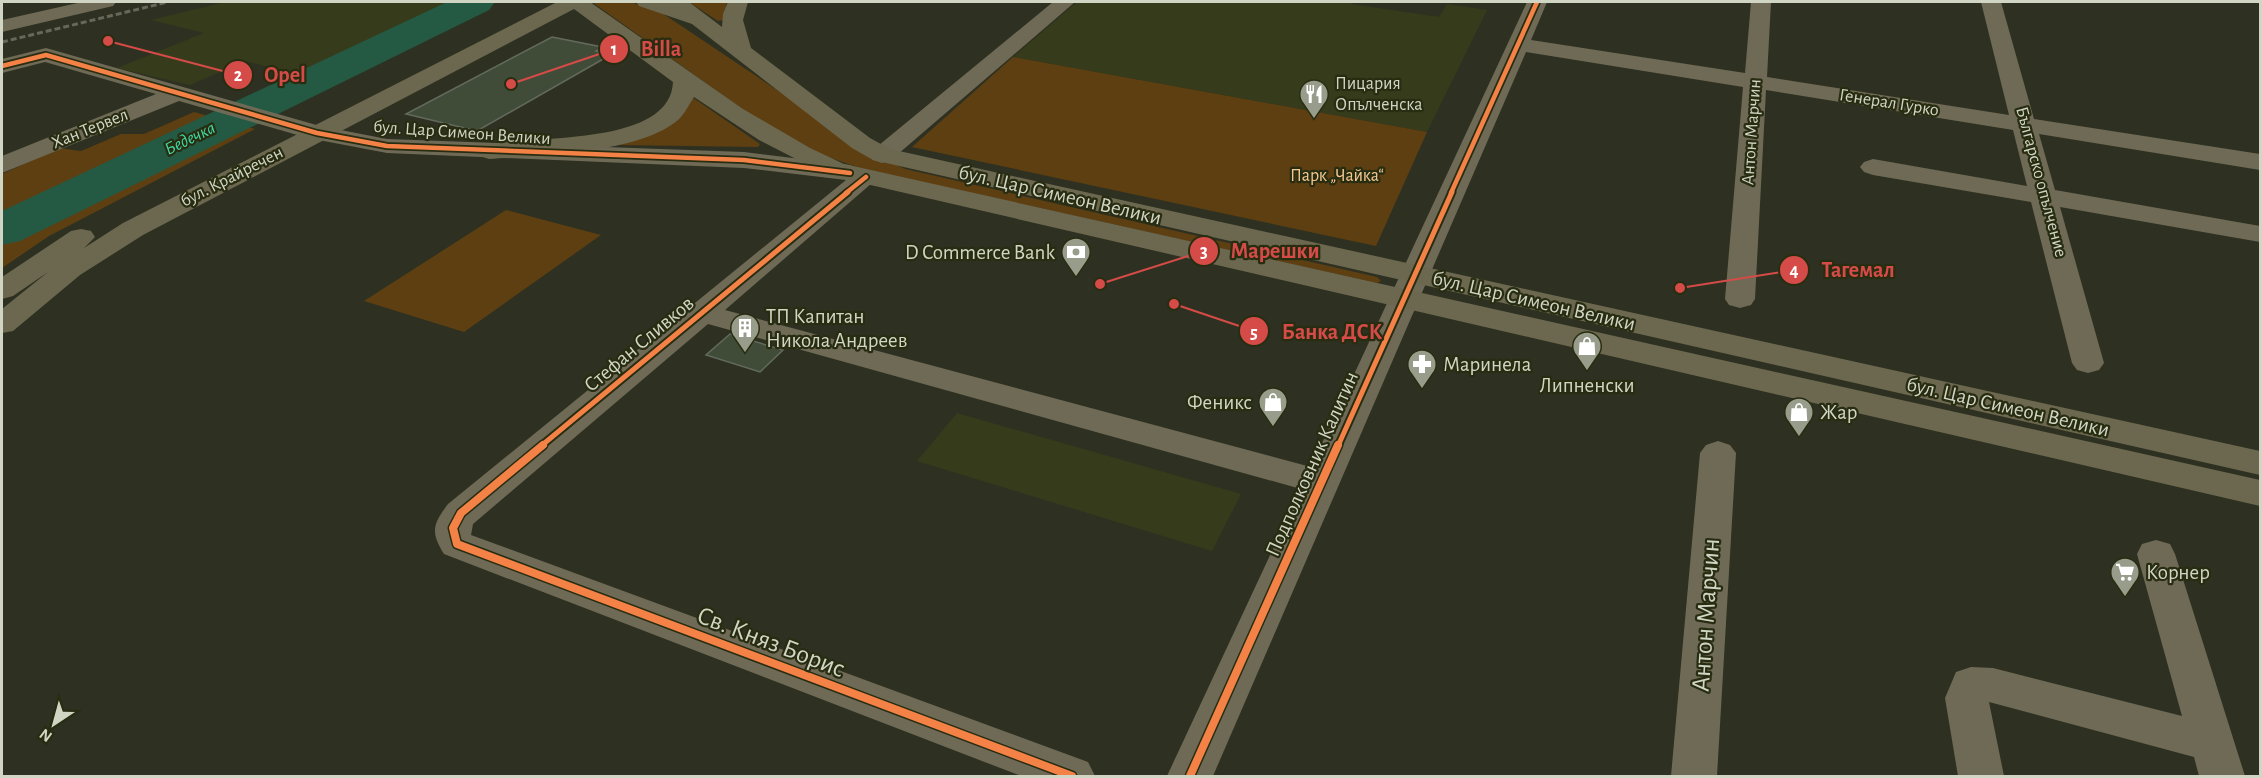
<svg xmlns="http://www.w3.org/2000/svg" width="2262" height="778" viewBox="0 0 2262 778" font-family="'Alegreya Sans',sans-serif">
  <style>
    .built { fill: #363c1b }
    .green { fill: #5e3f11 }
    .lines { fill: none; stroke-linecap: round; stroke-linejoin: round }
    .river { fill: #245a44; fill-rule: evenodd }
    .building { fill: #404c38; stroke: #636a5d; stroke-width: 1.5 }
    .minor { fill: #6f6a56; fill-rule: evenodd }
    .major { fill: #6c684f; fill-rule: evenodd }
    .rail { stroke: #686858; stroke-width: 3; stroke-dasharray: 6 3; stroke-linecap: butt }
    .cycleway-far2-casing { stroke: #282d11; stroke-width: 8 }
    .cycleway-far1-casing { stroke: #282d11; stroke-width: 9 }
    .cycleway-casing { stroke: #282d11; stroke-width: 11 }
    .cycleway-far2 { stroke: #f48246; stroke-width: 4.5 }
    .cycleway-far1 { stroke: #f48246; stroke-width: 5 }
    .cycleway { stroke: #f48246; stroke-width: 8 }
    .labels { text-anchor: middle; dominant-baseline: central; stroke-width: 4.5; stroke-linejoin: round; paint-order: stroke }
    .far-poi-label { font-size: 18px; fill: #d1d5c4; stroke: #282d11; text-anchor: start }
    .far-street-label { font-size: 18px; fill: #d1d5c4; stroke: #282d11 }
    .far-water-label { font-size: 18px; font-style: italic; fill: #42dca8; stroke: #282d11 }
    .far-park-label { font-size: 18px; fill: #f6c790; stroke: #282d11 }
    .street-label { font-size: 21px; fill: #d1d5c4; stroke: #282d11 }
    .poi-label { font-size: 21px; fill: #d1d5c4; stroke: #282d11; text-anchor: start }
    .near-street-label { font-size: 26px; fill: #d1d5c4; stroke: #282d11 }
    .leader { fill: none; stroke: #d54b47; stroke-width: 2 }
    .callout-dot { fill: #d54b47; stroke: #282d11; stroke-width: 2 }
    .mark-label { font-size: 18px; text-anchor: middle; font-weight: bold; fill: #fff }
    .callout-label { font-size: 22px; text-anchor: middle; font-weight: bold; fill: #d54b47; stroke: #282d11; stroke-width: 4.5; stroke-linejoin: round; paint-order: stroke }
  </style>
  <rect width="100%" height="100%" fill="#2e3121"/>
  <!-- built -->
  <path class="built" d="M225,2H454L299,74L245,61L190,85L117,68L204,33L151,20Z
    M1077,2H1352L1351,4L1439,17L1447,4L1487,10L1427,132L1013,57Z
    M957,413L1241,494L1212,551L917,461Z"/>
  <!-- green -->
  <path class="green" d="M592,2L633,3L662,13L865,149L905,169L1377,277L1381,281L1377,283L860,168L805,149L765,125Z
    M689,2H727L724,20L718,21Z
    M1013,57L1427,132L1376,246L912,147Z
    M692,97L760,144L758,147L617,145Z
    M194,112L255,129L49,236L2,268V174L59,148L81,151L121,134H144Z
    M506,210L601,235L464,332L364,301Z"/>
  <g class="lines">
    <!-- river -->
    <path class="river" d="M447,2H495L489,10L20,241L2,245V211Z"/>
  </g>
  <!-- building -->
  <path class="building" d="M552,37L602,47L596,51L612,54L477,131L406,114Z
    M730,334L783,350L760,372L706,355Z"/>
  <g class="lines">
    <!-- minor -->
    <path class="minor" d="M82,2H116L113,6L2,32V20Z
      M1053,2H1075L891,160L882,163L873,160L869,155L873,150Z
      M1527,2H1547L1531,40L1745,73L1751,2H1771L1767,77L2009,115L1981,2H2001L2034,119L2260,154V170L2039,134L2055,190L2260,226V242L2060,207L2104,363L2099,370L2088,373L2077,370L2072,363L2031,202L1873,175L1864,172L1860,167L1864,162L1873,159L2027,186L2013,130L1766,90L1755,299L1751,305L1740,308L1729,305L1725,299L1743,87L1526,52L1213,776H1167L1301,489L708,324L473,524L471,535L1088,762L1095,776H1021L444,554C430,532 433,524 448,504L846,180L744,168L387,153L308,138L179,101L2,173V156L156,94L45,62L2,73V59L46,48L320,126L387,139L744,152L850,165L861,170L875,171L879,177L725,310L1311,467Z
      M1718,441L1730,445L1736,453L1717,776H1671L1700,453L1706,445Z
      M2156,540L2170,544L2175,554L2245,776H2199L2194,757L1989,702L2004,776H1958L1945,698L1956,672L1971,667L1993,668L2182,716L2137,554L2142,544Z"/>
    <!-- major -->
    <path class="major" d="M557,2H590L743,109L810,148L844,164L2260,480V506L827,175L759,140L694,97C690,103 686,111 681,117C646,153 538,156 489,159L480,156L476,151L480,146C525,134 670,149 673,82L574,9L143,235L80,275L13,331L2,333V309L48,272L13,296L2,299V277L71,231L81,229L91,231L95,237L84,248L123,223Z
      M636,2H689L722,27L723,14L728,2H748L743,20L751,48L870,138L890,149L2260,451V475L873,160L852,148L692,24L639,6Z"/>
    <!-- rail -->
    <path class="rail" d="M2,42L168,2"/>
    <!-- cycleway-far2 casing -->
    <g class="cycleway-far2-casing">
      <path id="cycleway-far2" d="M2,66L46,55L317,133L387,146L744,160L850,173
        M846,193L866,177
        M1451,193L1537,2"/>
    </g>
    <!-- cycleway-far1 casing -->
    <g class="cycleway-far1-casing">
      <path id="cycleway-far1" d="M541,446L848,192
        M1338,446L1452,192"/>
    </g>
    <!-- cycleway casing -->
    <g class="cycleway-casing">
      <path id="cycleway" d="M543,445L461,513L453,528L457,544L1072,776
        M1190,776L1338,445"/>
    </g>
    <!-- cycleway-far2 -->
    <use href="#cycleway-far2" class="cycleway-far2"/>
    <!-- cycleway-far1 -->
    <use href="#cycleway-far1" class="cycleway-far1"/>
    <!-- cycleway -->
    <use href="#cycleway" class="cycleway"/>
  </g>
  <!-- icons -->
  <defs>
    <g id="restaurant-pin" transform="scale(1.5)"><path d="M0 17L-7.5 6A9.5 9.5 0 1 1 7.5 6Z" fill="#989c8b" stroke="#282d11"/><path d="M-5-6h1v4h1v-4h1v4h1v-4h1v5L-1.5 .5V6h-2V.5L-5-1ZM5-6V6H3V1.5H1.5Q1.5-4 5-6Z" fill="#fff"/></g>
    <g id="bank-pin" transform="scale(1.5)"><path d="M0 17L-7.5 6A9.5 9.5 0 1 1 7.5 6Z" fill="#989c8b" stroke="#282d11"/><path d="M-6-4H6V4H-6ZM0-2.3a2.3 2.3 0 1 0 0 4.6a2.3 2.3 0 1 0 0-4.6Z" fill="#fff"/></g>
    <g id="building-pin" transform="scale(1.5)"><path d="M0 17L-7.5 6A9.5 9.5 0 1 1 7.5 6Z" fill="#989c8b" stroke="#282d11"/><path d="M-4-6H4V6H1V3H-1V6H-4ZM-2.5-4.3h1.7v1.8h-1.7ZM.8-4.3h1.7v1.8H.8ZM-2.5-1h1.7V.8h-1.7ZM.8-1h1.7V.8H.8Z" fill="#fff"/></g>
    <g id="shop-pin" transform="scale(1.5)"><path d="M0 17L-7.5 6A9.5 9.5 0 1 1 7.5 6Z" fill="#989c8b" stroke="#282d11"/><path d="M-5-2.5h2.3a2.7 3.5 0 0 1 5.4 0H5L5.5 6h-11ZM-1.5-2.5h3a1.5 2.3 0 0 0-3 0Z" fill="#fff"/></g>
    <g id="pharmacy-pin" transform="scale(1.5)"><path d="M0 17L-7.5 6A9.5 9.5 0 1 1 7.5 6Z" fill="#989c8b" stroke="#282d11"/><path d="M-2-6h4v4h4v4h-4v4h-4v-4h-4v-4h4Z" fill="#fff"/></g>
    <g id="supermarket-pin" transform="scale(1.5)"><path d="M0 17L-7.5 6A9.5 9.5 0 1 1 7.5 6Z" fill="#989c8b" stroke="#282d11"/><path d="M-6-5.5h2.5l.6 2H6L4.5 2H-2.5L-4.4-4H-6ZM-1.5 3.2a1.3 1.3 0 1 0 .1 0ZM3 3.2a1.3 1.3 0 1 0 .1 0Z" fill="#fff"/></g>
  </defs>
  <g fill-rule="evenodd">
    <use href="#restaurant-pin" x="1314" y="94"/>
    <use href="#bank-pin" x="1076" y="252"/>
    <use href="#building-pin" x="745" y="328"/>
    <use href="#shop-pin" x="1587" y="346"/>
    <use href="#pharmacy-pin" x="1422" y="364"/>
    <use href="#shop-pin" x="1273" y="402"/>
    <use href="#shop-pin" x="1799" y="412"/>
    <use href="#supermarket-pin" x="2125" y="572"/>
  </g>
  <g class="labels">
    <!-- far-poi labels -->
    <g class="far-poi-label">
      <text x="1335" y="84">Пицария<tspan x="1335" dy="21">Опълченска</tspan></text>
    </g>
    <!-- far-street labels -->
    <g class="far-street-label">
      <text transform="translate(1889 103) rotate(9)">Генерал Гурко</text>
      <text transform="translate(90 129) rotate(-22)">Хан Тервел</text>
      <text transform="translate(1752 132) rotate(-86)">Антон Марчин</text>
      <text transform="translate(462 133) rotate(4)">бул. Цар Симеон Велики</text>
      <text transform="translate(232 177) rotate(-27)">бул. Крайречен</text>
      <text transform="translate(2041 182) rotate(75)">Българско опълчение</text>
    </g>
    <!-- far-water labels -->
    <g class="far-water-label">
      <text transform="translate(190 139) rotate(-26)">Бедечка</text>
    </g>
    <!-- far-park labels -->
    <g class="far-park-label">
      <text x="1337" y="176">Парк „Чайка“</text>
    </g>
    <!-- street labels -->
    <g class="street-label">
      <text transform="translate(1060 195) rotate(13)">бул. Цар Симеон Велики</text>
      <text transform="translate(1534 301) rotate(13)">бул. Цар Симеон Велики</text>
      <text transform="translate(639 344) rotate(-40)">Стефан Сливков</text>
      <text transform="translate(2008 407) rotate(13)">бул. Цар Симеон Велики</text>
      <text transform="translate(1312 464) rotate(-66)">Подполковник Калитин</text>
    </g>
    <!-- poi labels -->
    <g class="poi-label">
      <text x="1055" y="252" text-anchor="end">D Commerce Bank</text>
      <text x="766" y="316">ТП Капитан<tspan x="766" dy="24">Никола Андреев</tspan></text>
      <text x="1443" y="364">Маринела</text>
      <text x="1587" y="385" text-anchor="middle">Липненски</text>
      <text x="1252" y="402" text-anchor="end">Феникс</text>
      <text x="1820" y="412">Жар</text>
      <text x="2146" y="572">Корнер</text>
    </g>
    <!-- near-street labels -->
    <g class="near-street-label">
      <text transform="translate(1706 615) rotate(-86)">Антон Марчин</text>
      <text transform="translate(771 642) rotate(21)">Св. Княз Борис</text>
    </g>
  </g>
  <!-- callouts -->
  <path class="leader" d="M511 84L614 49M108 41L238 75M1100 284L1204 251M1680 288L1794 270M1174 304L1254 331"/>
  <g class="callout-dot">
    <circle cx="511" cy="84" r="6"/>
    <circle cx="108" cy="41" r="6"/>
    <circle cx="1100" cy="284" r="6"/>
    <circle cx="1680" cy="288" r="6"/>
    <circle cx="1174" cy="304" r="6"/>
    <circle cx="614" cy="49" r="15"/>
    <circle cx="238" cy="75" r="15"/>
    <circle cx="1204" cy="251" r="15"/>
    <circle cx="1794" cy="270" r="15"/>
    <circle cx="1254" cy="331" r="15"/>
  </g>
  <g class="mark-label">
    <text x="614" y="55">1</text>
    <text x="238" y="81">2</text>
    <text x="1204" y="257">3</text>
    <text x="1794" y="276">4</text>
    <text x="1254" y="338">5</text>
  </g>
  <g class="callout-label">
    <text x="661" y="56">Billa</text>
    <text x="285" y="82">Opel</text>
    <text x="1275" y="258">Марешки</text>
    <text x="1858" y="277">Тагемал</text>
    <text x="1332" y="339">Банка ДСК</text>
  </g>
  <!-- border -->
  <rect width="2262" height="778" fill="none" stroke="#d1d5c4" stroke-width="6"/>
  <!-- north arrow -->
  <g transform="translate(54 724) rotate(216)" stroke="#282d11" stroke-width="4.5" paint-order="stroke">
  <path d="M0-4.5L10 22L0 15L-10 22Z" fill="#d1d5c4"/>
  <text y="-9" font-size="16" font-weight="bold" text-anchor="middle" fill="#d1d5c4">N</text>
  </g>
</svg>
